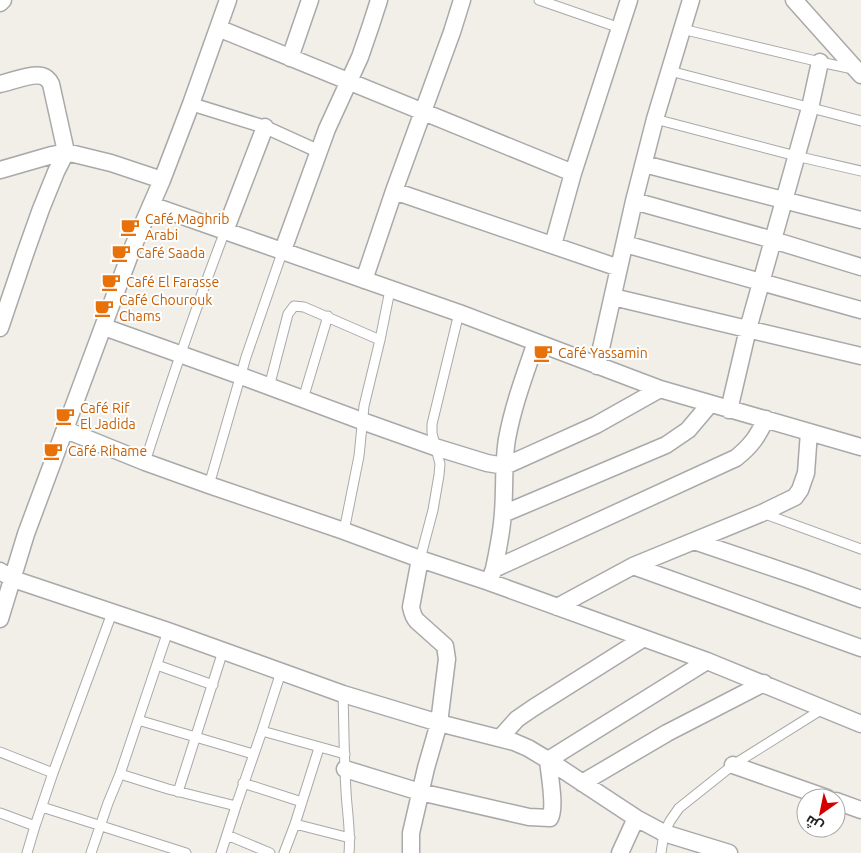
<svg xmlns="http://www.w3.org/2000/svg" width="861" height="853" viewBox="0 0 861 853" font-family="Ubuntu,Cairo,sans-serif">
  <style>
    .lines { fill: none; stroke-linecap: round; stroke-linejoin: round }
    .service-casing { stroke: #a9a9a9; stroke-width: 11 }
    .pedestrian-casing { stroke: #a9a9a9; stroke-width: 15 }
    .minor-casing { stroke: #a9a9a9; stroke-width: 19 }
    .service { stroke: #fff; stroke-width: 9 }
    .pedestrian { stroke: #fff; stroke-width: 12 }
    .minor { stroke: #fff; stroke-width: 16 }
    .labels { text-anchor: middle; dominant-baseline: central; stroke-width: 4; stroke-linejoin: round; paint-order: stroke }
    .food-label { font-size: 14px; fill: #c56008; stroke: #fff; text-anchor: start }
  </style>
  <rect width="100%" height="100%" fill="#f2efe9"/>
  <g class="lines">
    <!-- service casing -->
    <g class="service-casing">
      <path id="service" d="M539,0L620,28
        M682,29L820,62L853,69
        M670,71L861,121
        M655,119L796,156L861,171
        M269,387L288,314L294,306L304,307L380,340
        M303,399L328,316
        M145,462C170,384 196,307 225,231
        M209,485L246,357L283,250
        M762,513L861,549
        M344,531L359,456L364,406L380,340L390,290
        M420,559L433,510L439,475L440,464L432,433V424L459,313
        M157,665L213,685
        M343,694C344,726 344,759 346,791C347,812 351,832 349,853
        M138,720L253,754
        M262,731L345,754
        M0,752L53,773
        M120,774L168,789L236,806
        M243,783L302,802
        M178,792L223,651
        M42,807L186,853
        M0,813L35,826L53,773L112,613
        M295,824L350,838
        M227,835L270,853
        M27,853L35,826
        M91,853L108,803L120,774L168,631
        M221,853L236,806L262,731L281,672
        M284,853L295,824L319,748
        M661,853L664,833L670,821L679,808L733,765L824,708"/>
    </g>
    <!-- pedestrian casing -->
    <g class="pedestrian-casing">
      <path id="pedestrian" d="M191,104L265,127L318,151"/>
    </g>
    <!-- minor casing -->
    <g class="minor-casing">
      <path id="minor" d="M794,0L861,75
        M0,3L3,0
        M218,28L573,173
        M290,58L310,0
        M0,84C10,82 32,73 42,76C46,77 49,80 51,84L66,152L56,172L41,209L25,254L0,328
        M644,164L861,220
        M0,170L52,155L66,152L111,163L162,180
        M394,191L619,268
        M634,201L773,240L861,267
        M151,205L459,313L660,389L861,447
        M225,231L265,127
        M625,244L861,310
        M553,245L573,173L629,0
        M283,250L327,129L360,57L371,25L379,0
        M364,280L394,191L452,32L462,0
        M613,297L861,356
        M104,327L241,376L362,421L435,447L487,463L505,466L596,425L660,389
        M597,366L634,201L655,119L691,0
        M729,410L748,329L810,108L820,62
        M66,430L145,462L209,485L344,531L420,559L489,582L707,661L861,724
        M503,514L666,445L688,430L710,404
        M694,541L806,579L861,599
        M633,566L861,648
        M494,569C498,550 502,531 503,512C505,488 503,463 507,439C513,406 525,374 536,342
        M0,571L13,579L168,631L343,694L439,723L514,742L528,748L548,760L636,818L664,833L729,853
        M489,582L494,569L736,458C752,445 757,437 766,419
        M557,607L633,566L762,513L795,497L800,490L806,473L809,432
        M0,619L26,534L132,249L162,180L191,104L228,0
        M500,738L517,719L533,708L644,638
        M733,765L827,798
        M345,769L420,792L529,817L550,818C556,807 549,773 548,760L707,661
        M582,783L667,733L764,683
        M836,801L861,810
        M411,853V833L426,768L439,723L447,659L445,646L417,621C413,617 412,612 411,607L420,559
        M620,853L636,818"/>
    </g>
    <!-- service -->
    <use href="#service" class="service"/>
    <!-- pedestrian -->
    <use href="#pedestrian" class="pedestrian"/>
    <!-- minor -->
    <use href="#minor" class="minor"/>
  </g>
  <!-- icons -->
  <defs>
    <g id="cafe-bare" transform="scale(1.5)"><path d="M-5.5-4.5H6V0H3Q3 3.5 0 3.5H-2.5Q-5.5 3.5-5.5 0ZM3-3.2v2h1.7v-2ZM-6 4.5H4V6H-6Z" fill="#e8710a" stroke="#fff" stroke-width="2.5" paint-order="stroke"/></g>
  </defs>
  <g fill-rule="evenodd">
    <use href="#cafe-bare" x="130" y="227"/>
    <use href="#cafe-bare" x="121" y="253"/>
    <use href="#cafe-bare" x="111" y="282"/>
    <use href="#cafe-bare" x="104" y="308"/>
    <use href="#cafe-bare" x="543" y="353"/>
    <use href="#cafe-bare" x="65" y="416"/>
    <use href="#cafe-bare" x="53" y="451"/>
  </g>
  <g class="labels">
    <!-- food labels -->
    <g class="food-label">
      <text x="145" y="219">Café Maghrib<tspan x="145" dy="16">Arabi</tspan></text>
      <text x="136" y="253">Café Saada</text>
      <text x="126" y="282">Café El Farasse</text>
      <text x="119" y="300">Café Chourouk<tspan x="119" dy="16">Chams</tspan></text>
      <text x="558" y="353">Café Yassamin</text>
      <text x="80" y="408">Café Rif<tspan x="80" dy="16">El Jadida</tspan></text>
      <text x="68" y="451">Café Rihame</text>
    </g>
  </g>
  <!-- north arrow -->
  <g transform="translate(821 813) rotate(213)"><circle r="24" fill="#ffffff" stroke="#a7a7a7"/>
  <path d="M0-4L9 19L0 12L-9 19Z" fill="#d40000"/>
  <text y="-8" font-size="14" font-weight="bold" text-anchor="middle" fill="#222222">ش</text>
  </g>
</svg>
